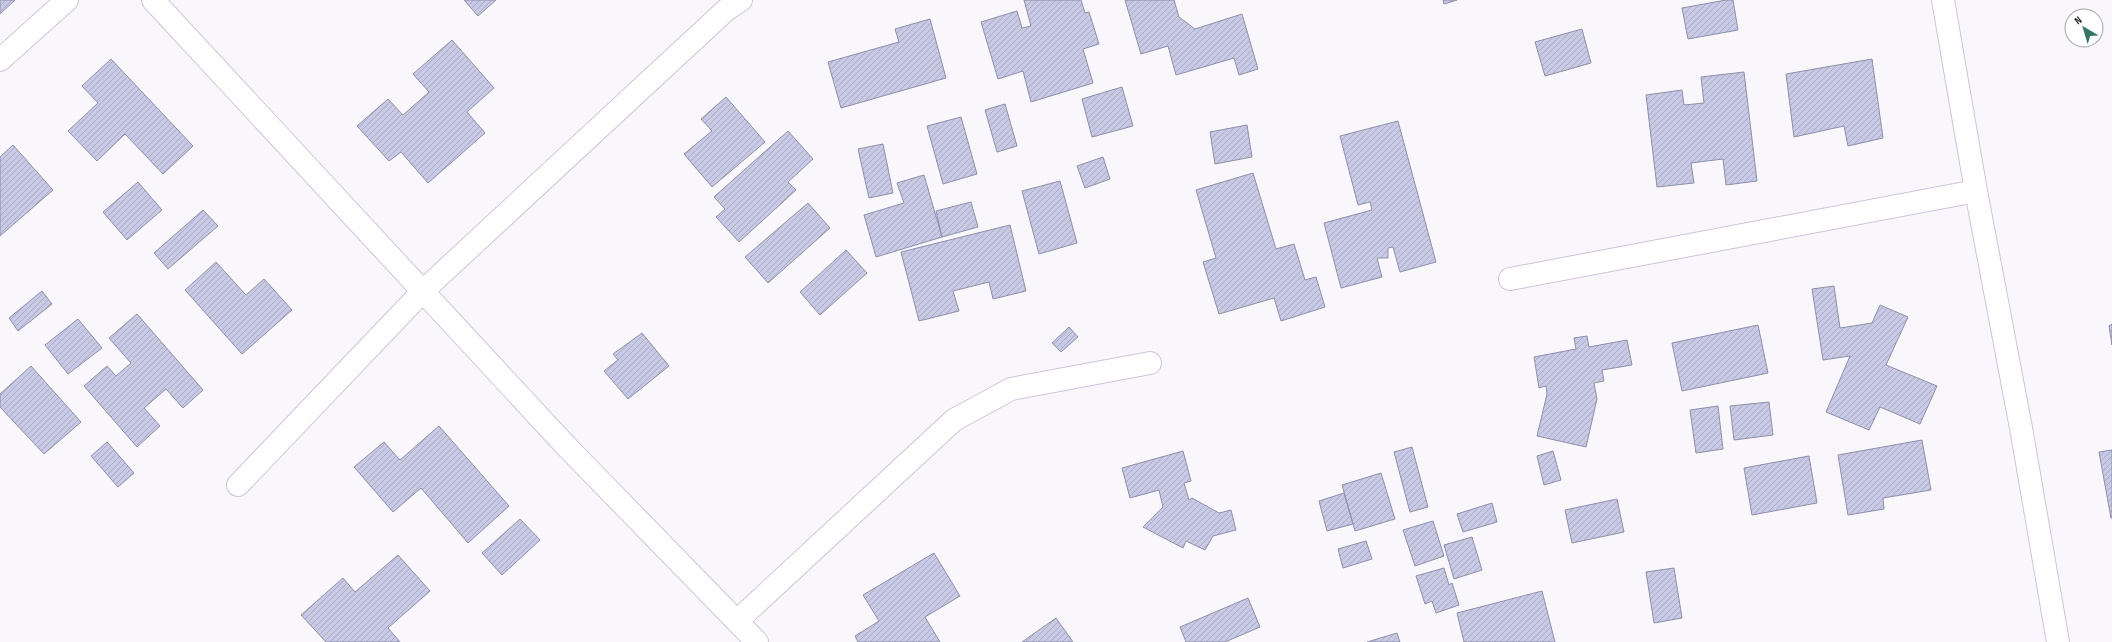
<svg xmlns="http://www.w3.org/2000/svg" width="2112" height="642" viewBox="0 0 2112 642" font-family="'Sofia Sans Condensed',sans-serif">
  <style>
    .building { fill: url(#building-hatch); stroke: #8e8fa9 }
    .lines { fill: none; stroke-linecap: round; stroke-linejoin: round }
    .street-casing { stroke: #d0c3dd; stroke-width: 24 }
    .street { stroke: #fff; stroke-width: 22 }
  </style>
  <defs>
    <pattern id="building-hatch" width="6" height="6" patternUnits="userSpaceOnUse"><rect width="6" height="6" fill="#c7c9e5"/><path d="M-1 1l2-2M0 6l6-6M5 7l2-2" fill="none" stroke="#abacc4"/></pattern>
  </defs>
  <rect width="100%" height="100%" fill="#faf7fc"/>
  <!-- building -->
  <path class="building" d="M0,0H15L0,14Z
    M464,0H496L478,16Z
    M1024,0H1081L1085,13L1089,12L1099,44L1083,49L1093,83L1031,102L1023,71L998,79L981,22L1017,11L1022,28L1031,26Z
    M1125,0H1174L1179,17L1195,29L1242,14L1258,69L1239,75L1234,58L1176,75L1168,46L1141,54Z
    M1443,0H1457L1444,4Z
    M1726,0H1733L1738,30L1688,39L1682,8Z
    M930,19L946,78L841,108L828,62L899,42L895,29Z
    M1582,29L1591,63L1545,76L1535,42Z
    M452,40L494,88L467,112L485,133L428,183L401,152L389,161L357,126L388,99L403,115L429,92L413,74Z
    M111,59L193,146L163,174L125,134L97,161L68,131L98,103L82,86Z
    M1872,59L1883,138L1848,146L1844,126L1794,137L1786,74Z
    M1744,72L1757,181L1726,185L1723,159L1691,163L1694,183L1657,187L1646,95L1682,90L1684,105L1704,103L1701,77Z
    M1122,87L1133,126L1092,137L1082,99Z
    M726,97L765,142L712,187L684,154L712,131L701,119Z
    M1005,104L1017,146L997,152L985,110Z
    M961,117L977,174L943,184L927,126Z
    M1398,121L1436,262L1400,272L1393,247L1388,248V258H1377L1382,277L1341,288L1324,223L1372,210L1370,202L1358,205L1340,136Z
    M1247,125L1252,157L1215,164L1210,132Z
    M788,131L813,159L788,182L796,190L739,242L716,217L725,209L714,197Z
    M883,144L893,193L869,198L858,149Z
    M13,145L53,190L0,236V157Z
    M1103,157L1110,179L1085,188L1077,166Z
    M1253,173L1276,249L1294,244L1305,280L1316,277L1325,307L1281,321L1274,298L1219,314L1203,262L1216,258L1196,190Z
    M924,175L942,237L876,257L864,215L904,203L897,183Z
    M1060,181L1077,243L1039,254L1022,191Z
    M138,182L162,210L127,240L103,212Z
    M971,202L978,227L942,237L936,211Z
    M808,203L830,228L768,283L745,257Z
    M203,210L218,226L168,269L154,253Z
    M1010,225L1026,291L993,299L989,282L953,291L959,311L919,321L901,252Z
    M846,250L867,273L820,315L800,292Z
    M216,262L246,295L264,279L292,310L242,354L185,290Z
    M1834,286L1840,328L1872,323L1880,305L1908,317L1886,365L1937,386L1920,424L1880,407L1869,430L1826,412L1850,356L1823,360L1812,289Z
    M42,291L52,304L18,331L9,318Z
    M137,314L203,390L183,408L166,389L144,408L160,426L137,447L84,386L107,366L116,376L131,363L109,338Z
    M78,319L102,348L68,374L45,345Z
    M2112,324V345L2109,326Z
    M1758,325L1768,373L1682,391L1672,343Z
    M1069,327L1078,337L1061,352L1052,343Z
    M642,333L669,366L628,399L604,371L618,360L613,354Z
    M1587,336L1589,347L1627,340L1632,365L1602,370L1604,381L1594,383L1597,399L1586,447L1537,436L1547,394L1546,386L1539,388L1534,357L1576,349L1574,338Z
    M31,366L81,422L44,454L0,407V394Z
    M1769,402L1773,435L1734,440L1730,406Z
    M1718,406L1723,449L1696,453L1690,410Z
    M439,426L509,506L468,543L421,488L393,512L354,467L384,442L400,460Z
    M1922,440L1931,490L1883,498L1884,509L1848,515L1838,455Z
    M107,442L134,473L118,487L91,456Z
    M1412,447L1428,507L1410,512L1394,452Z
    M2112,450V518H2111L2099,452Z
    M1183,451L1191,481L1184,483L1189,500L1192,498L1219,513L1231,510L1236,530L1213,536L1205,550L1186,541L1183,548L1143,527L1163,507L1159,490L1130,498L1122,468Z
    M1553,451L1561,480L1544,485L1537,456Z
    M1809,456L1817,503L1752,515L1744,468Z
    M1381,473L1395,519L1355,531L1342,485Z
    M1344,493L1353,524L1327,531L1319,501Z
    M1617,499L1624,532L1572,543L1565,510Z
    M1492,503L1497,522L1463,532L1457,514Z
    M520,519L540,540L502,575L482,553Z
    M1433,521L1444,556L1415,566L1403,530Z
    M1472,537L1482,570L1454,579L1444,545Z
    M1366,541L1372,559L1343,568L1338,549Z
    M934,553L960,596L925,617L940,642H858L855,636L879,621L863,595Z
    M398,555L430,591L388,628L400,642H326L301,615L343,578L355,592Z
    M1444,568L1449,585L1452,583L1459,605L1436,613L1432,601L1425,604L1416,576Z
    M1674,568L1682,618L1654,623L1646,572Z
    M1542,591L1555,642H1464L1457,613Z
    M1248,598L1260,627L1225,642H1186L1180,627Z
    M1056,618L1073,642H1022Z
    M1397,633L1400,642H1367Z"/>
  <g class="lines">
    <!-- street casing -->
    <g class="street-casing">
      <path id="street" d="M153,0L567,447L757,642
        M1943,0L1976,191L2021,428L2058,642
        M0,60L67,0
        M1510,279L1976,191
        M238,485L424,290L726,10L741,0
        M737,621L954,420L1011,389L1150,363"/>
    </g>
    <!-- street -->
    <use href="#street" class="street"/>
  </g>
  <!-- north arrow -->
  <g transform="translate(2084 28) rotate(322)"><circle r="19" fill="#ffffff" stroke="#a6a4a8"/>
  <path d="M0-3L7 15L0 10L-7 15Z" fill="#327668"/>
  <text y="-6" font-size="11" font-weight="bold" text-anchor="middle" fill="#201b25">N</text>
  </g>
</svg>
